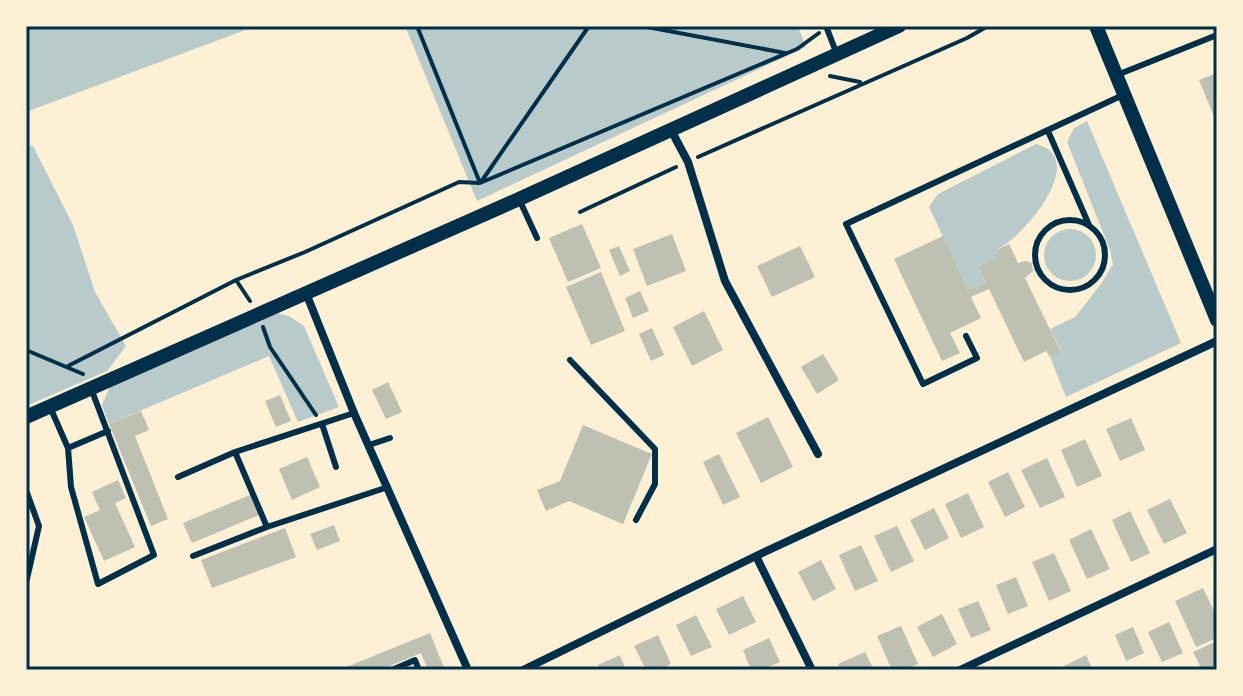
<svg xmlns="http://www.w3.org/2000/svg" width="1243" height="696" viewBox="0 0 1243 696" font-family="'Roboto Condensed',sans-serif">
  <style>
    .green { fill: #b9caca }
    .building { fill: #bec0b2 }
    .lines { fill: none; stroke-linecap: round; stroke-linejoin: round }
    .path { stroke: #003049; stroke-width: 4 }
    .service { stroke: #003049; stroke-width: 6 }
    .minor { stroke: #003049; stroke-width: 8 }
    .tertiary { stroke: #003049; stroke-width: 14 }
    .neatline { fill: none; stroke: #003049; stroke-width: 3 }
  </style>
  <rect width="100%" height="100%" fill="#fdf0d5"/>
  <!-- green -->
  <path class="green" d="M26,26H256L26,112Z
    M405,26H798L806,47L477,201Z
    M1087,121L1181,343L1066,397L1050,357L1061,351L1050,329L1075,317L1101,284L1113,264L1110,250L1067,142L1074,128Z
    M1036,144C1091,158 1023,237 998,249L999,256L978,266L985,282L968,290L929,207L938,194Z
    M26,145L33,146L73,225L95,292L126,346L107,371L26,406Z
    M1044 255a26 26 0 1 1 52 0a26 26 0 1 1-52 0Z
    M277,313L289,316L304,326L339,407L298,422L269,356L109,424L102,405L110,386Z"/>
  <!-- building -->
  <path class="building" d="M1217,73V124L1199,80Z
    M582,224L601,268L568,282L549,238Z
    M672,234L686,271L647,286L633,249Z
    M943,236L968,290L985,282L978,266L999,256L997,250L1009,244L1018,263L1026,261L1032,263L1033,271L1025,278L1061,352L1050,357L1046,351L1024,362L989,289L971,297L981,318L950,333L960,353L942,361L894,259Z
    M619,246L630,271L620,276L609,250Z
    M800,246L815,277L772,297L757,266Z
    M601,272L625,331L591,345L566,287Z
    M640,291L649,311L633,318L625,298Z
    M704,311L723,350L692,366L673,327Z
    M652,328L664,355L651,361L639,334Z
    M823,354L839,380L817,394L801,367Z
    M388,382L402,412L386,419L372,390Z
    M280,395L291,421L276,427L265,401Z
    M141,411L149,430L135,436L168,519L151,526L109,424Z
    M768,417L793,467L761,483L736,433Z
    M1131,418L1145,450L1120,461L1106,429Z
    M583,425L652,454L623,524L569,501L546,511L537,490L560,481Z
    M1085,439L1102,476L1077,487L1061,450Z
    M719,454L740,497L723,505L703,462Z
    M307,457L320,487L292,500L279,469Z
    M1047,458L1065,497L1040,508L1021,470Z
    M1008,472L1025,507L1005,517L988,482Z
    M118,480L126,498L115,503L135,547L104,561L84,517L100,510L92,492Z
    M968,493L984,527L961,538L945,504Z
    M250,495L259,515L192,543L183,523Z
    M1170,499L1187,533L1164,544L1147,510Z
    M934,508L949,538L925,550L910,520Z
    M1130,511L1150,553L1131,562L1112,520Z
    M334,525L340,541L317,550L310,534Z
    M897,526L914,561L891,572L874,536Z
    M285,528L296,557L212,588L201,560Z
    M1091,529L1110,569L1087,579L1069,540Z
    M861,545L878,581L855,591L839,555Z
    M1054,553L1071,591L1049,601L1032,562Z
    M821,560L836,589L813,601L798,572Z
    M1016,577L1028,606L1008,614L996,585Z
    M1203,588L1217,617V638L1196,647L1175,601Z
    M743,596L756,622L729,635L716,609Z
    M978,601L991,630L971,638L958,609Z
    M942,614L957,644L933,657L917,627Z
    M696,615L712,647L691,656L676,625Z
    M1169,622L1183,653L1162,662L1148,632Z
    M901,626L918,664L905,670H892L877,636Z
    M1133,627L1144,653L1126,661L1115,635Z
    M430,633L445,670H428L421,653L380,670H339Z
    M658,635L671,664L659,670H646L634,646Z
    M769,638L780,662L761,670H751L743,650Z
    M1217,641V665L1202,670L1193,652Z
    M865,652L874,670H841L838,664Z
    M620,655L626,670H600L598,665Z
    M1086,655L1093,670H1067L1064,666Z"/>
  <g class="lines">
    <!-- path -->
    <path class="path" d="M417,26L480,183
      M642,26L785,53
      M830,76L860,82
      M698,157L967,38L988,26
      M481,182L589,26
      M580,212L676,167
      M236,280L250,301
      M263,327L270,347L316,415
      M26,350L83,374
      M68,366L236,280L305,252L459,182L480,183L797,49L819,33"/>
    <!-- service -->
    <path class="service" d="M826,26L836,52
      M1117,75L1217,35
      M1048,131L1089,225
      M519,199L537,238
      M1035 255a35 35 0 1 1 70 0a35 35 0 1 1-70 0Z
      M966,336L977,358L923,384L846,224L1123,95
      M570,360L655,449V484L636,520
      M50,407L68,448L71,487L98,584L154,555L92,391
      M322,424L336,467
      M369,445L390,438
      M68,448L108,431
      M235,452L267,527
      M178,477L235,452L354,413
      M26,490L39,526L26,583
      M193,556L267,527L388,487
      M392,670L415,660L419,670"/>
    <!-- minor -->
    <path class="minor" d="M671,130L688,162L725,281L818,454
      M306,293L354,413L468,670
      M756,556L812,670
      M523,670L756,556L1217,341
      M960,670L1217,549"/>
    <!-- tertiary -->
    <path class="tertiary" d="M1096,26L1217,320
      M26,417L519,199L899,26"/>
  </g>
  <!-- border -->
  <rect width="1243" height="696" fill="none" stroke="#fdf0d5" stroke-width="56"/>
  <rect x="28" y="28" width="1187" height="640" class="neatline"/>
</svg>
